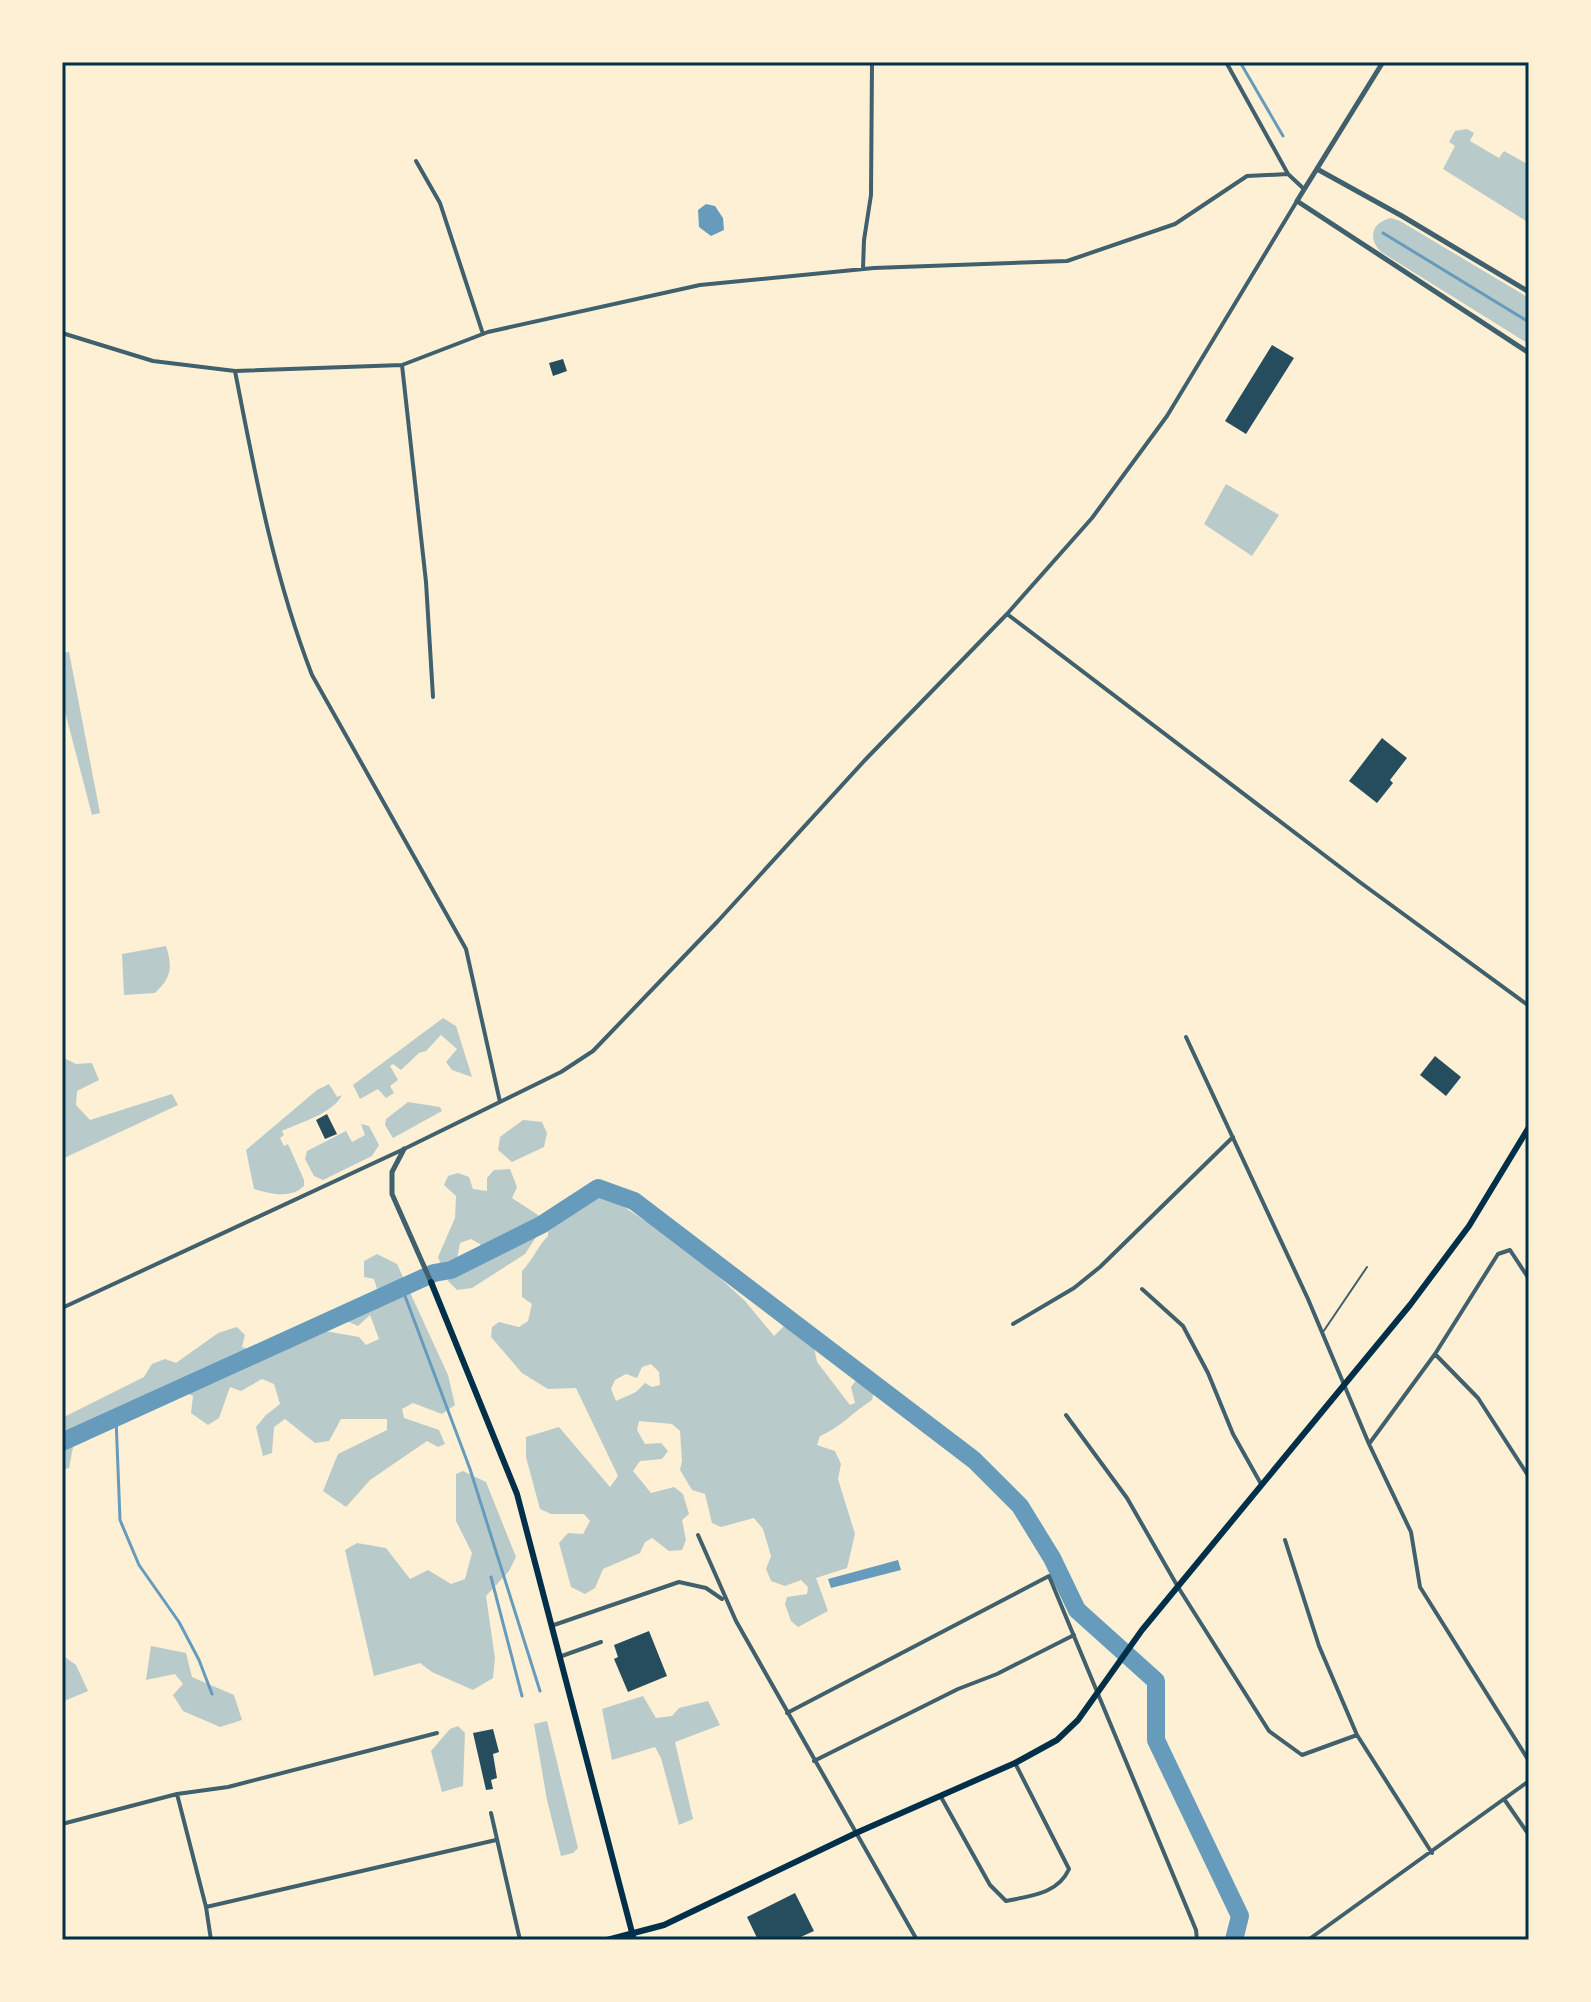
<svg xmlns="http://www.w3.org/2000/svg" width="1591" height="2002" viewBox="0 0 1591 2002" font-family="Inter,sans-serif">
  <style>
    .green { fill: #b9caca; fill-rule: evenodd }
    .water { fill: #669bbc }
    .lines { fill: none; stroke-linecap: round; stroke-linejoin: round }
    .stream { stroke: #669bbc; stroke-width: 3 }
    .river { stroke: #669bbc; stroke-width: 18 }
    .building { fill: #264d5e }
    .service { stroke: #3f606c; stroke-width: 2 }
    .minor { stroke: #3f606c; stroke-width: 4 }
    .tertiary { stroke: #3f606c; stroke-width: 5 }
    .secondary { stroke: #003049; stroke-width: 6 }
    .neatline { fill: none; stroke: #003049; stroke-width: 3 }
  </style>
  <rect width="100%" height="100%" fill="#fdf0d5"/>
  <!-- green -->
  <path class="green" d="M1467,129L1474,133L1470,141L1499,158L1504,151L1529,165V223L1443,169L1455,146L1449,142L1455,131Z
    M1391,218L1400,221L1529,298V344L1381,252C1367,238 1372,222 1391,218Z
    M1226,484L1279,515L1252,556L1204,524Z
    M69,652L100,813L92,815L62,700V653Z
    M166,946C173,968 171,978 155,993L124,995L122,954Z
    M443,1018L456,1026L472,1077L452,1070L446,1062L457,1049L441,1035L426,1051L419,1053L401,1070L393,1064L390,1066L398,1080L390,1086L394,1093L386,1098L378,1089L360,1099L353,1085Z
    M62,1057L76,1064L92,1063L99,1080L77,1091L76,1105L90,1120L172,1094L178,1105L62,1159Z
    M329,1084L337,1097L342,1095C332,1114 301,1122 282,1131L284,1135L280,1138L284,1146L288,1144L304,1180V1186C291,1199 270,1194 254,1189L246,1150L317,1090Z
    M408,1102L440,1107L442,1111L393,1138L385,1125L386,1119Z
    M523,1120L542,1122L547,1133L544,1147L512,1162L498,1150L500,1137Z
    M361,1124L369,1126L379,1145L372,1156L323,1180L314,1176L305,1159L307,1151L346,1131L352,1142L365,1135Z
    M510,1169L517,1187L512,1198L538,1215L542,1228L525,1254L472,1288L457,1290L448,1281L450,1274L483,1258L480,1244L471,1239L460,1243L457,1259L451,1267L441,1265L438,1257L455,1218L456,1196L444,1185L448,1176L458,1173L469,1177L473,1189L487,1191V1178L494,1170Z
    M602,1192L645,1221L659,1222L745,1301L774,1336L784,1326H793L814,1347L817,1362L850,1405L855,1403L851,1387L857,1379L867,1382L874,1391L872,1400C854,1411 840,1428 820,1436L817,1445L835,1451L841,1464L838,1479L855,1534L847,1568L816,1578L828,1611L798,1627L791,1621L785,1604L787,1597L807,1594L808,1587L801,1580L785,1586L771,1581L766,1569L771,1556L763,1529L754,1518L721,1527L712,1523L705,1494L692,1490L680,1470L682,1461L680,1431L672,1424L639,1421L637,1430L645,1444L661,1443L668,1451L662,1459L640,1461L633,1471L651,1493L674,1487L683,1494L689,1514L682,1520L686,1540L682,1550L669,1551L652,1538L645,1542L640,1553L603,1569L595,1588L585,1594L571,1587L559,1543L568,1533L583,1534L590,1521L584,1514H551L540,1509L526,1457V1437L559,1427L610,1487L618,1476L576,1388L548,1389L522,1373L491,1337L492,1327L499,1322L519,1327L528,1321L532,1304L522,1297V1271C533,1260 537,1247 548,1236V1224L560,1219ZM651,1364L659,1372L660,1385L652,1387L645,1383L636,1392L616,1401L611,1389L615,1380L626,1374L637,1378L642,1367Z
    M377,1254L397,1264L448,1375L455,1405L442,1414L413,1403L402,1409L404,1418L439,1430L445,1444L438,1447L427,1441L370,1480L346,1507L323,1491L338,1454L387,1430V1419H341L329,1441L315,1443L285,1419L274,1427L272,1453L263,1456L256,1427L266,1415L280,1404L274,1384L262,1379L241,1391L230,1387L219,1418L208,1425L191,1413L193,1396L183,1392L74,1442L69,1468L62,1470V1418L144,1377L152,1364L165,1359L176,1363L218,1333L237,1327L245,1335L242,1347L266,1355L325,1331L359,1337L366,1345L379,1339L370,1315L358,1326L349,1322L346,1310L377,1289L374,1279L364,1277V1261Z
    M463,1471L486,1482L516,1557L509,1571L486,1596L495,1658L493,1678L473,1690L432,1672L420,1663L374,1676L345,1550L357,1543L386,1548L410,1579L428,1570L451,1584L465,1579L472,1553L456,1521V1474Z
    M151,1646L186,1653L192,1677L234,1695L242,1720L220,1727L183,1711L173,1695L183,1684L175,1674L146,1680Z
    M62,1655L76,1665L88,1691L62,1702Z
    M643,1696L656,1718L672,1716L679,1708L708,1701L720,1725L675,1742L693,1819L679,1825L661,1758L655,1747L612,1760L602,1709Z
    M547,1721L578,1848L573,1853L561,1856L547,1800L534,1724Z
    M458,1726L465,1733L463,1786L442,1792L431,1751L450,1729Z"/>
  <!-- water -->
  <path class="water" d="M706,204L715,206L723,218L724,230L711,236L699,227L698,210Z
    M898,1560L901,1570L831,1588L828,1579Z"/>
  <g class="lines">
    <!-- stream -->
    <path class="stream" d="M1240,62L1283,136
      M1383,233L1529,322
      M402,1288L470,1469L540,1691
      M116,1418L120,1520L139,1565L179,1622L199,1660L212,1694
      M491,1577L522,1696"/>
    <!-- river -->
    <path class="river" d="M62,1442L434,1273L451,1270L541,1225L598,1188L634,1201L974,1460L1020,1506L1052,1558L1077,1610L1156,1681V1740L1240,1916L1234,1940"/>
  </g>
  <!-- building -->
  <path class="building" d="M1272,345L1294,358L1246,434L1225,421Z
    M563,359L567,371L553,376L549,363Z
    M1382,738L1407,758L1390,780L1393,783L1377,803L1349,781Z
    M1435,1056L1461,1077L1446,1096L1420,1075Z
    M327,1114L337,1134L325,1139L316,1120Z
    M649,1631L667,1676L628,1692L614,1659L618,1657L614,1645Z
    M493,1729L499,1752L493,1754L497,1778L491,1780L493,1789L486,1790L473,1733Z
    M795,1893L814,1931L794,1940H758L747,1917Z"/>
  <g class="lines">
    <!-- service -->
    <path class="service" d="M1323,1332L1367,1267"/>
    <!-- minor -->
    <path class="minor" d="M1226,62L1288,174L1304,189
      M416,161L440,203L483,334
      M863,269L864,240L871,195L872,62
      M62,333L153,361L235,371L402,365L488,332L700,285L874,268L1067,261L1175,224L1247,176L1288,174
      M402,365L426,582L433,697
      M235,371C255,474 274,577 312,675L466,949L500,1102
      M1007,614L1361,883L1529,1006
      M1186,1037L1308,1299L1369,1444L1411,1532L1420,1587L1529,1761
      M1142,1289L1183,1326L1208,1373L1233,1434L1261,1484
      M62,1308L404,1149L561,1072L593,1051L718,921L865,760L1007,614L1092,518L1167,416L1297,201
      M1013,1324L1074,1288L1100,1267L1233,1137
      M1435,1354L1478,1398L1529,1477
      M1066,1415L1127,1498L1178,1587L1269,1731L1302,1755L1357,1735
      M1369,1444L1435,1354L1498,1254L1510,1250L1529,1279
      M698,1535L736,1621L917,1940
      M1285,1540L1319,1646L1357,1735L1432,1853
      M551,1626L679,1582L706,1588L722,1599
      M559,1657L601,1642
      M787,1713L1049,1576L1196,1930L1197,1940
      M814,1761L958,1689L997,1674L1074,1635
      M177,1794L206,1907L211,1940
      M941,1797L990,1885L1006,1901C1030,1896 1058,1894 1069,1869L1015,1763
      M1504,1799L1529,1835
      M491,1813L520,1940
      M62,1824L177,1794L228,1787L437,1733
      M206,1907L496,1840
      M1308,1940L1529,1781"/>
    <!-- tertiary -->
    <path class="tertiary" d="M1383,62L1297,201L1529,353
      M1317,169L1402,216L1529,292
      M404,1149L392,1172V1194L431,1282"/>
    <!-- secondary -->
    <path class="secondary" d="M431,1282L517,1494L634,1940
      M607,1940L664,1925L856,1833L1015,1763L1057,1740L1078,1720L1142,1630L1410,1305L1469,1226L1529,1127"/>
  </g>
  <!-- border -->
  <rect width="1591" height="2002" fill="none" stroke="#fdf0d5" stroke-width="128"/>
  <rect x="64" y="64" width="1463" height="1874" class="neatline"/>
</svg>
